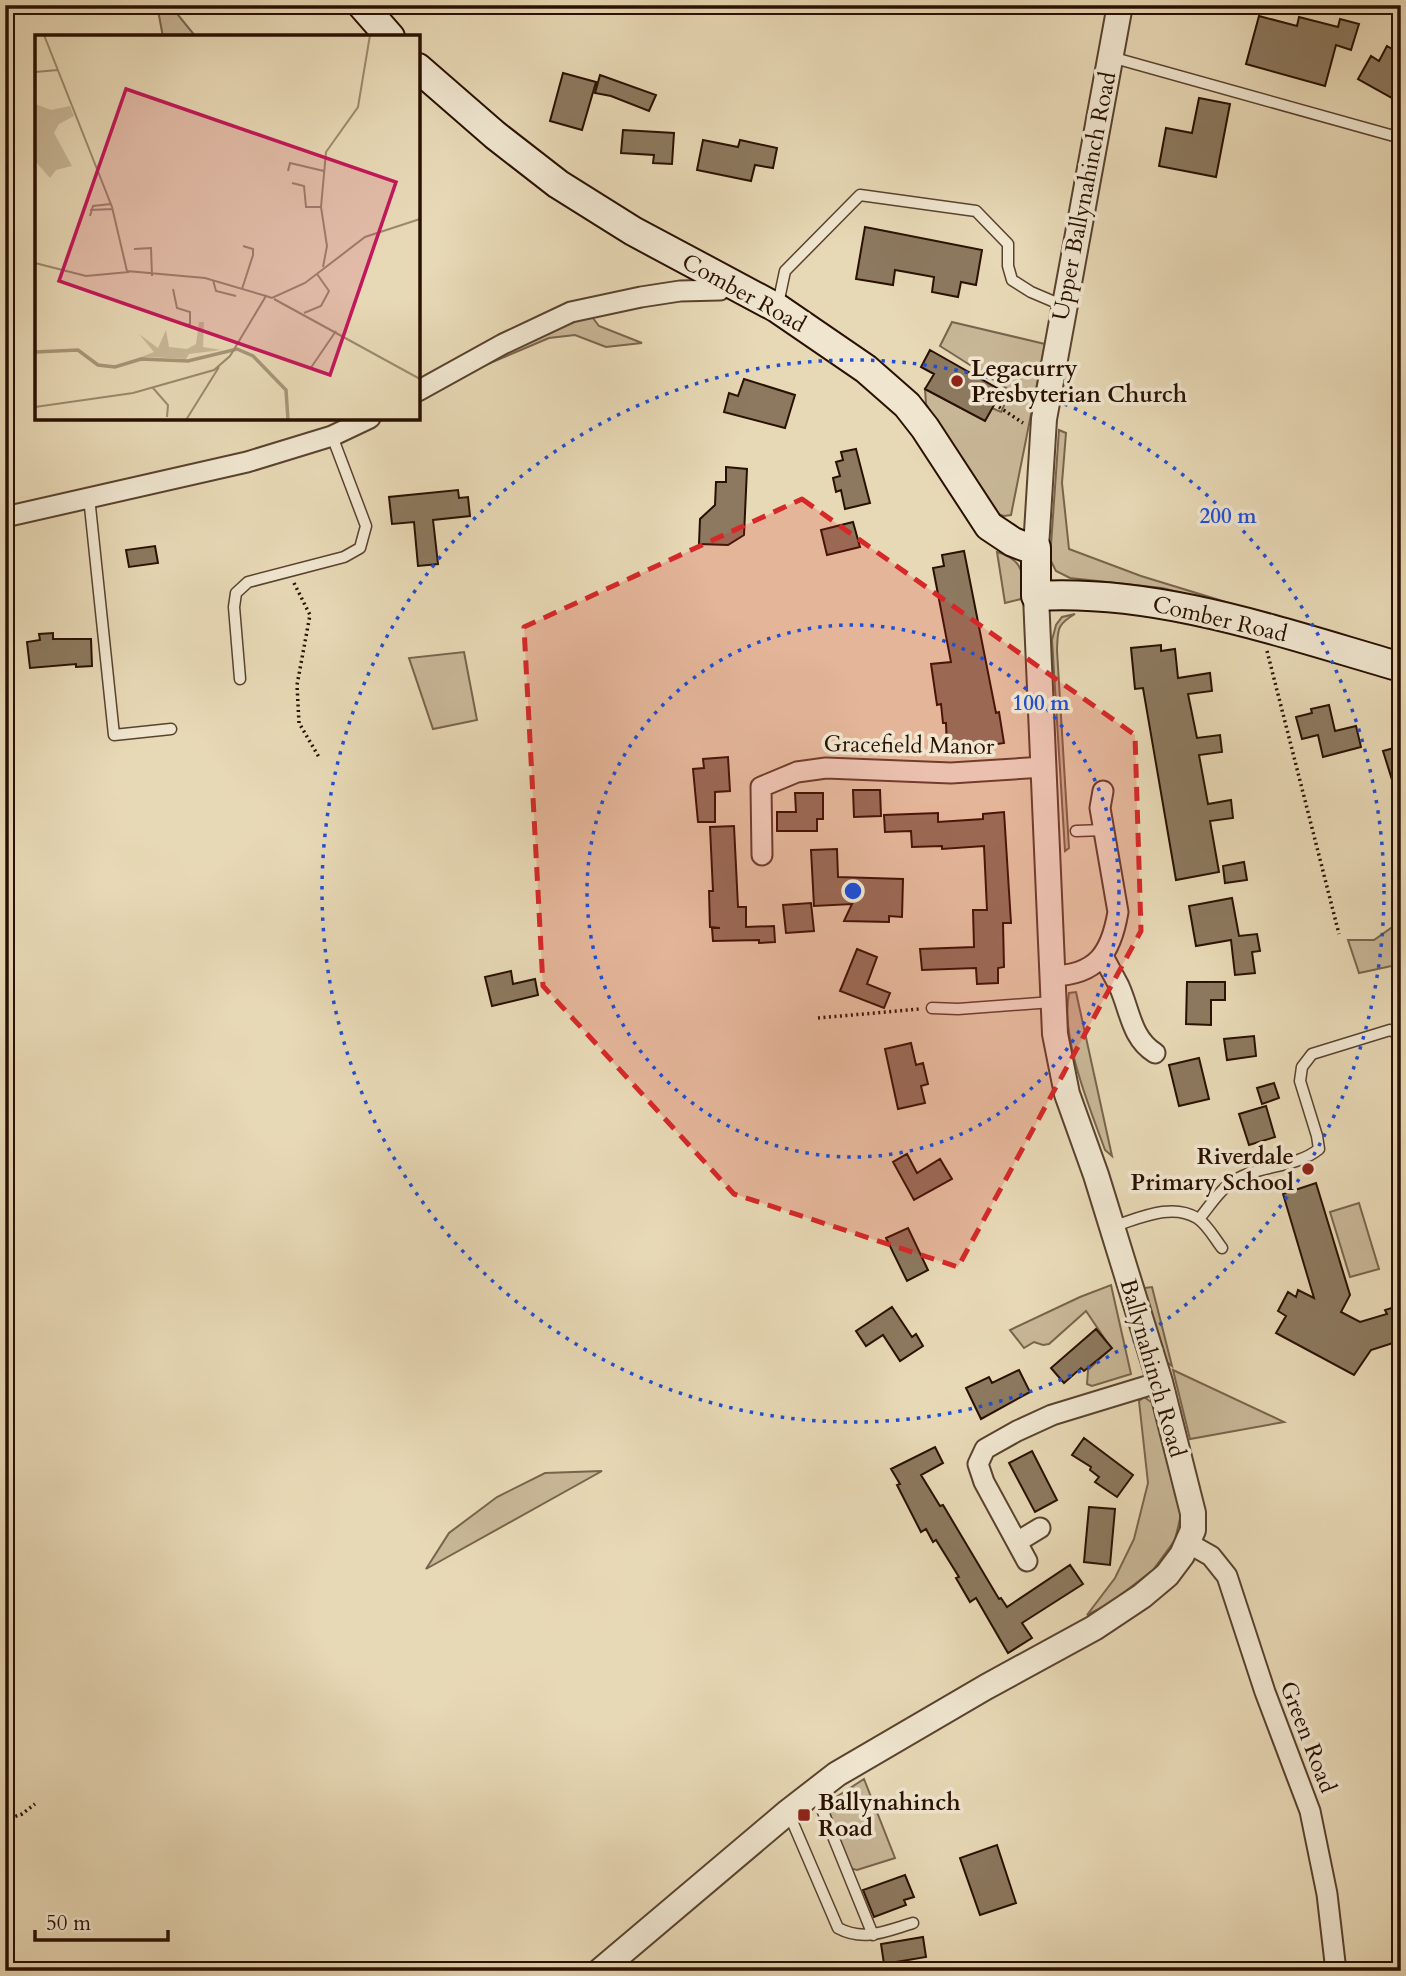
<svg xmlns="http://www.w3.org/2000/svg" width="1406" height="1976" viewBox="0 0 1406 1976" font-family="Cardo,serif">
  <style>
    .green { fill: #c8b797; stroke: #78644c; stroke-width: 2 }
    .building { fill: #8c795f; stroke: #291000; stroke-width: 2 }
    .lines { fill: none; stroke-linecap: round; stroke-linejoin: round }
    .service-casing { stroke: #59422e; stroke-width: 13 }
    .minor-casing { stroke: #59422e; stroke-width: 23 }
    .tertiary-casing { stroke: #59422e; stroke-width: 28 }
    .secondary-casing { stroke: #291000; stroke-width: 32 }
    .path { stroke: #291000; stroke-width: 3.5; stroke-dasharray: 2 3.5; stroke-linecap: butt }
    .service { stroke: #f0e6d0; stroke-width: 10 }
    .minor { stroke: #f0e6d0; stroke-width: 19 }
    .tertiary { stroke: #f0e6d0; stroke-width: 24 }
    .secondary { stroke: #f0e6d0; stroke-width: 28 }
    .marked { fill: #d62828; fill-opacity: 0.2; stroke: #d62828; stroke-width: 5; stroke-dasharray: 14 9; stroke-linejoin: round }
    .ring { fill: none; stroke: #1d4ed8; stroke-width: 3.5; stroke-dasharray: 3.5 7 }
    .poi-dot { fill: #8f2418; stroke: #f0e6d0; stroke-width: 2.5 }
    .labels { text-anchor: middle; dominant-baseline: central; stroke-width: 7; stroke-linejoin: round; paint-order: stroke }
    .street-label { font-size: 23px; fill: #291000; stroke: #f0e6d0 }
    .poi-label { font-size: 23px; font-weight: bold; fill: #291000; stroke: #f0e6d0; text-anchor: start }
    .inset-river { fill: none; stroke: #a79578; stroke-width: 3.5 }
    .inset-road { fill: none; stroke: #9c896d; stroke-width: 2 }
    .view { fill: #c2185b; fill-opacity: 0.15; stroke: #c2185b; stroke-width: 3.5 }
    .inset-edge { fill: none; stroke: #291000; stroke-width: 3.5 }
    .centre { fill: #1d4ed8; stroke: #f0e6d0; stroke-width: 3.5 }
    .ring-label { font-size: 21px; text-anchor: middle; font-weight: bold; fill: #1d4ed8; stroke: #f0e6d0; stroke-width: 7; stroke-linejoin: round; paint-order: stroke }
  </style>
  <rect width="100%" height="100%" fill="#e8d9b6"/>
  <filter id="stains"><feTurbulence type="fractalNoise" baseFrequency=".00286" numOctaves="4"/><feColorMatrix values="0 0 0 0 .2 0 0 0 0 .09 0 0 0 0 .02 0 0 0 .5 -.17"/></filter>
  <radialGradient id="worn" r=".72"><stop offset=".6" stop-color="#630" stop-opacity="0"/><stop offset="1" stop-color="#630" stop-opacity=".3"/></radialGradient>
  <!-- green -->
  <path class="green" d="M157,5H170L196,37H163Z
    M589,313L599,326L642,343L606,347L575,335L549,338L450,380Z
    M952,322L1045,344L1011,515L1004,516L995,513L926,404L925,389L985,421L992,408L1001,412L1011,391L940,346Z
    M1059,430L1066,433L1062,483L1069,549L1141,576L1265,614L1162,588L1070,578L1056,571L1050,559Z
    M997,552C1020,558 1022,570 1027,591L1021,599L1005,603Z
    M1075,614C1056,625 1058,630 1057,650L1069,848L1065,851L1052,640L1056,625L1062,617Z
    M464,652L477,720L433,729L409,658Z
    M1401,921V964L1359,973L1348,940H1374Z
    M1076,992L1112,1156L1105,1150C1090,1108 1060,1038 1069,993Z
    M1359,1203L1379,1269L1350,1277L1330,1212Z
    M1111,1285L1131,1374L1092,1386L1087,1384L1088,1370L1111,1348L1086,1311L1049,1344L1043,1345L1034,1342L1024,1348L1010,1330L1080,1297Z
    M1152,1287L1172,1366L1164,1360L1144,1288Z
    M1173,1370L1284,1422L1190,1439Z
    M1144,1397L1154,1404L1182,1510L1175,1540L1153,1570L1109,1604L1087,1615L1115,1578L1134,1539L1148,1483L1139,1401Z
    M602,1471L426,1569L449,1533L497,1497L545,1473Z
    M864,1779L895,1858L857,1870L849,1868L830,1814L832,1805L830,1801Z"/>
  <!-- building -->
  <path class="building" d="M1259,16L1297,26L1299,17L1338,27L1340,19L1359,24L1351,50L1336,45L1325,86L1246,64Z
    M1387,46L1401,54V103L1358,79L1371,56L1379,61Z
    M563,73L596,82L582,130L550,121Z
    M600,75L656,95L649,111L611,96L595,93Z
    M1199,98L1230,104L1216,177L1159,166L1166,128L1192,133Z
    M623,130L674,133L672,164L653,163L654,155L621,153Z
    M703,140L738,147L740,140L777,148L773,168L755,165L751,181L697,170Z
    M865,227L982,250L976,285L961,282L958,297L932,292L934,277L895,270L893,285L856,279Z
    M930,350L1002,391L985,421L925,389L934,374L921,367Z
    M744,379L795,395L785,428L724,412L729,393L738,396Z
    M856,449L870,503L845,509L841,490L836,492L833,478L840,476L836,462L843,460L841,452Z
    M726,467L747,469L744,535L728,545L699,544L700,519L715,505L716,482H726Z
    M458,490L459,498L468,497L470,516L433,520L438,564L418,566L414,522L392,524L389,497Z
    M853,522L860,547L827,555L821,530Z
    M155,546L158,563L129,567L126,550Z
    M964,551L996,713L999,712L1004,743L973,748L947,749L946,723H943L941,704L937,705L931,664L951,662L933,568L944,566L942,555Z
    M53,633V639H91L92,666L76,667V664L30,668L27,642L40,640L39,634Z
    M1161,645V651L1175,649L1178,678L1210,673L1212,691L1188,694L1197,738L1220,735L1222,752L1199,755L1208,804L1231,800L1233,818L1210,821L1219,872L1176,880L1143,688L1135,689L1131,648Z
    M1329,705L1335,731L1356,726L1361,747L1323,757L1318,735L1302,739L1296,717L1312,713L1311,709Z
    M1401,746V798L1398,799L1383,751Z
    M728,757L730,791L715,792V822H698L693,769L704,768L703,759Z
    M853,790H880L881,816L854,817Z
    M795,793H823V819H817V831H777V812H796Z
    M1004,812L1011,923H1003L1004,967L998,968V983L977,984L976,968L922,970L920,949L974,947L973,910H987L984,846L942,849V846L912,847L911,831L885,832L884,815L938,813V822L983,819V814Z
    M734,826L738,907H746V927L774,926L775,942L759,943V940L713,941L712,928H720L710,927L709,891H713L710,827Z
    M837,849L838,877L903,879L902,917L889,916V922L844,921L852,904L814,906L811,850Z
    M1244,862L1247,880L1225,883L1223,866Z
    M1232,898L1239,936L1257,934L1260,951L1252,952L1255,973L1235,975L1231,940L1196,946L1189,906Z
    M811,903L814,931L786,933L783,905Z
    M857,949L877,957L867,984L890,993L884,1008L840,991Z
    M511,971L513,984L535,979L538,995L492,1006L485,977Z
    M1187,982H1225V1000H1211V1025L1186,1024Z
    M1254,1036L1256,1056L1227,1060L1224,1039Z
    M911,1043L916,1065L923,1063L928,1084L921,1086L925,1103L898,1109L885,1049Z
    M1199,1058L1209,1099L1179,1106L1169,1065Z
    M1274,1083L1279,1098L1262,1104L1257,1088Z
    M1266,1106L1275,1137L1249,1145L1239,1114Z
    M907,1154L917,1173L940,1159L952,1179L914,1200L893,1162Z
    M1316,1183L1350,1295L1341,1312L1360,1322L1387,1314L1385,1310L1401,1305V1347L1398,1348L1396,1342L1371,1350L1354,1375L1276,1333L1286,1316L1278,1311L1288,1292L1296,1297L1298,1290L1314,1298L1283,1194Z
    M908,1228L928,1270L907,1281L886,1238Z
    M892,1307L912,1337L916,1334L923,1346L900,1361L883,1335L866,1346L856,1331Z
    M1096,1329L1112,1348L1084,1371L1081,1368L1064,1383L1051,1368Z
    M1019,1370L1030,1392L981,1419L966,1388L989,1377L992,1383Z
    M1084,1438L1133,1475L1117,1497L1095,1482L1099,1477L1090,1470L1091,1467L1072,1455Z
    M935,1447L943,1463L921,1475L940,1506L943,1505L999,1599L1001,1598L1007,1607L1070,1565L1083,1584L1022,1623L1032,1638L1008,1653L976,1598L970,1602L956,1578L959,1577L936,1540L933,1542L926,1529L921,1532L897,1485L900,1484L891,1469Z
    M1032,1451L1057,1500L1035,1512L1009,1463Z
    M1089,1507L1115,1509L1110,1565L1084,1562Z
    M997,1845L1016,1903L980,1915L960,1858Z
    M905,1875L914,1897L904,1900L906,1905L874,1917L863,1890Z
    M923,1937L926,1957L884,1964L881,1944Z"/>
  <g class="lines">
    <!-- service casing -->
    <g class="service-casing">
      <path id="service" d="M1111,57L1401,138
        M778,304L785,271L860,195L976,211L1008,244V266L1012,280L1031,292L1064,306
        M89,497L114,735L171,729
        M240,679L234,607L236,593L248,582L344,557L360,548L366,526L332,436
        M1076,831L1104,830
        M932,1008L958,1009L1052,1002
        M1199,1219C1208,1208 1217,1194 1228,1185C1253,1164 1293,1170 1319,1149L1317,1136L1300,1081L1302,1067L1312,1054L1390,1030L1401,1035
        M1111,1227C1138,1219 1171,1202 1197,1218C1207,1224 1215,1239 1222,1248
        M815,1792L873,1935
        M789,1814L838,1928C864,1942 886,1931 913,1923"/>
    </g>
    <!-- minor casing -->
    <g class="minor-casing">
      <path id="minor" d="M418,391L503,344L571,312L641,297L680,291L720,290L727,282
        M5,517L247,462L332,436L370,418
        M762,855L761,787L797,772L826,768L951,773L1044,767
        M1103,956C1108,966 1114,976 1119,986C1130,1010 1131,1038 1155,1053
        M1052,976C1097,975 1111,953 1118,912L1100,808L1103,791
        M1017,1542L1040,1528
        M1188,1543L1211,1556L1227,1576L1265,1692L1310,1811L1327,1894L1336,1971
        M1027,1561L984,1482L978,1464L985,1449L1017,1431L1052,1415L1160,1382"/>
    </g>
    <!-- tertiary casing -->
    <g class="tertiary-casing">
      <path id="tertiary" d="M1036,548L1044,419L1120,5
        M600,1971L788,1812L837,1774L986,1687L1094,1628L1142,1596L1167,1575L1182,1555L1193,1530V1513L1160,1382L1096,1175L1067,1094L1055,1034L1036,596"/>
    </g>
    <!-- secondary casing -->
    <g class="secondary-casing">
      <path id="secondary" d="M362,5L390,37
        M418,68L495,135L558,184L633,231L777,308L866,369L907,405L925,428L989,526L1013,542L1026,547L1036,548V596C1160,589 1282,633 1401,667"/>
    </g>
    <!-- path -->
    <path class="path" d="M999,407L1023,423
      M294,583L310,615L297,685L299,723L320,759
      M1267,651L1339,934
      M818,1018L920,1009
      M5,1820L22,1814L35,1804"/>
    <!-- service -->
    <use href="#service" class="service"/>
    <!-- minor -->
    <use href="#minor" class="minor"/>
    <!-- tertiary -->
    <use href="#tertiary" class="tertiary"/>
    <!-- secondary -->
    <use href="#secondary" class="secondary"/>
  </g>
  <!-- marked area -->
  <path class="marked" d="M802,499L1135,735L1141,931L958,1267L734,1194L543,986L524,627Z"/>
  <!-- distance rings -->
  <g class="ring">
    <circle cx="853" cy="891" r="266"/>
    <circle cx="853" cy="891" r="531"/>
  </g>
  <!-- markers -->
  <g class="poi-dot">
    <circle cx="957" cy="381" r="7"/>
    <circle cx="1308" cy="1169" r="7"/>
    <rect x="797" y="1808" width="14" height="14" rx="3.5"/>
  </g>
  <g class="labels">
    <!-- street labels -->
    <g class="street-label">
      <text transform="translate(1084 196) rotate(-79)">Upper Ballynahinch Road</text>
      <text transform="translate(744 293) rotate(29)">Comber Road</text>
      <text transform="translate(1220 619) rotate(13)">Comber Road</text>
      <text transform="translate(909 745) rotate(1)">Gracefield Manor</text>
      <text transform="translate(1153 1368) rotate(74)">Ballynahinch Road</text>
      <text transform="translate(1308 1737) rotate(69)">Green Road</text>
    </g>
    <!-- poi labels -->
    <g class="poi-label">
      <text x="971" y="368">Legacurry<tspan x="971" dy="26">Presbyterian Church</tspan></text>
      <text x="1294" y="1156" text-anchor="end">Riverdale<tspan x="1294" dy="26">Primary School</tspan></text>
      <text x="818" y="1802">Ballynahinch<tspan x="818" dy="26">Road</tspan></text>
    </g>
  </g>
  <!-- overview -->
  <g transform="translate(35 35)">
    <rect width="385" height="385" fill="#e8d9b6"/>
    <path d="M0,69L16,75L35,71L39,81L24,89L19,98L37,131L21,135L15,143L0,126ZM164,287H169L168,312L186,315L154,319L151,324L114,322L91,328L119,317L104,299L123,313L131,295L134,312L152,314L161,309Z" fill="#c8b797"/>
    <path class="inset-river" d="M0,317L43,315L63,330L80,332L106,324L153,326L202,314L218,321L251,355L253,385"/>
    <path class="inset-road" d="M9,0L77,172L92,236L170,243L231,261M0,37L23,35M253,136L255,128L289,136M257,148L269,151L271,172H286M55,175L77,174M55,181L58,171L76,169M99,214L116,213L117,241M0,228L51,241L94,237M288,232L292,211L286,172L291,117L323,72L335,0M178,245L181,256L201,261M138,254L142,273L155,277V289L150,291M207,254L218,220V214L208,211M239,264L385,344M269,278L286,271L294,256L282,239M275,334L301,296M118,353L133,370L132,382M0,372L98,358L179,335L195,321L231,261L237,263L270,248L330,202L385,184M151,385L184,332"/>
    <path class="view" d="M91,54L361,147L295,340L24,246Z"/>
    <rect width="385" height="385" class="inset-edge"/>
  </g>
  <circle cx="853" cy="891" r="10" class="centre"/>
  <g class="ring-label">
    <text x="1228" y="523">200 m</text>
    <text x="1041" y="710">100 m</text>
  </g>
  <!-- margin -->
  <rect width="1406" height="1976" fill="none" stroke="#e8d9b6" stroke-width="28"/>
  <rect x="7" y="7" width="1392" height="1962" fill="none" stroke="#291000" stroke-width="3.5"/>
  <rect x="14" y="14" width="1378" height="1948" fill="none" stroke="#291000" stroke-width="2"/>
  <!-- scale -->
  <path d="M35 1930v10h133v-10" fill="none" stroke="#291000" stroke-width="3.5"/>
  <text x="46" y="1930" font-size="21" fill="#291000" stroke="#f0e6d0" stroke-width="5" paint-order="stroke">50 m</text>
  <rect width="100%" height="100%" filter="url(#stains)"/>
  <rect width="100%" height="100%" fill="url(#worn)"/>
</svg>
